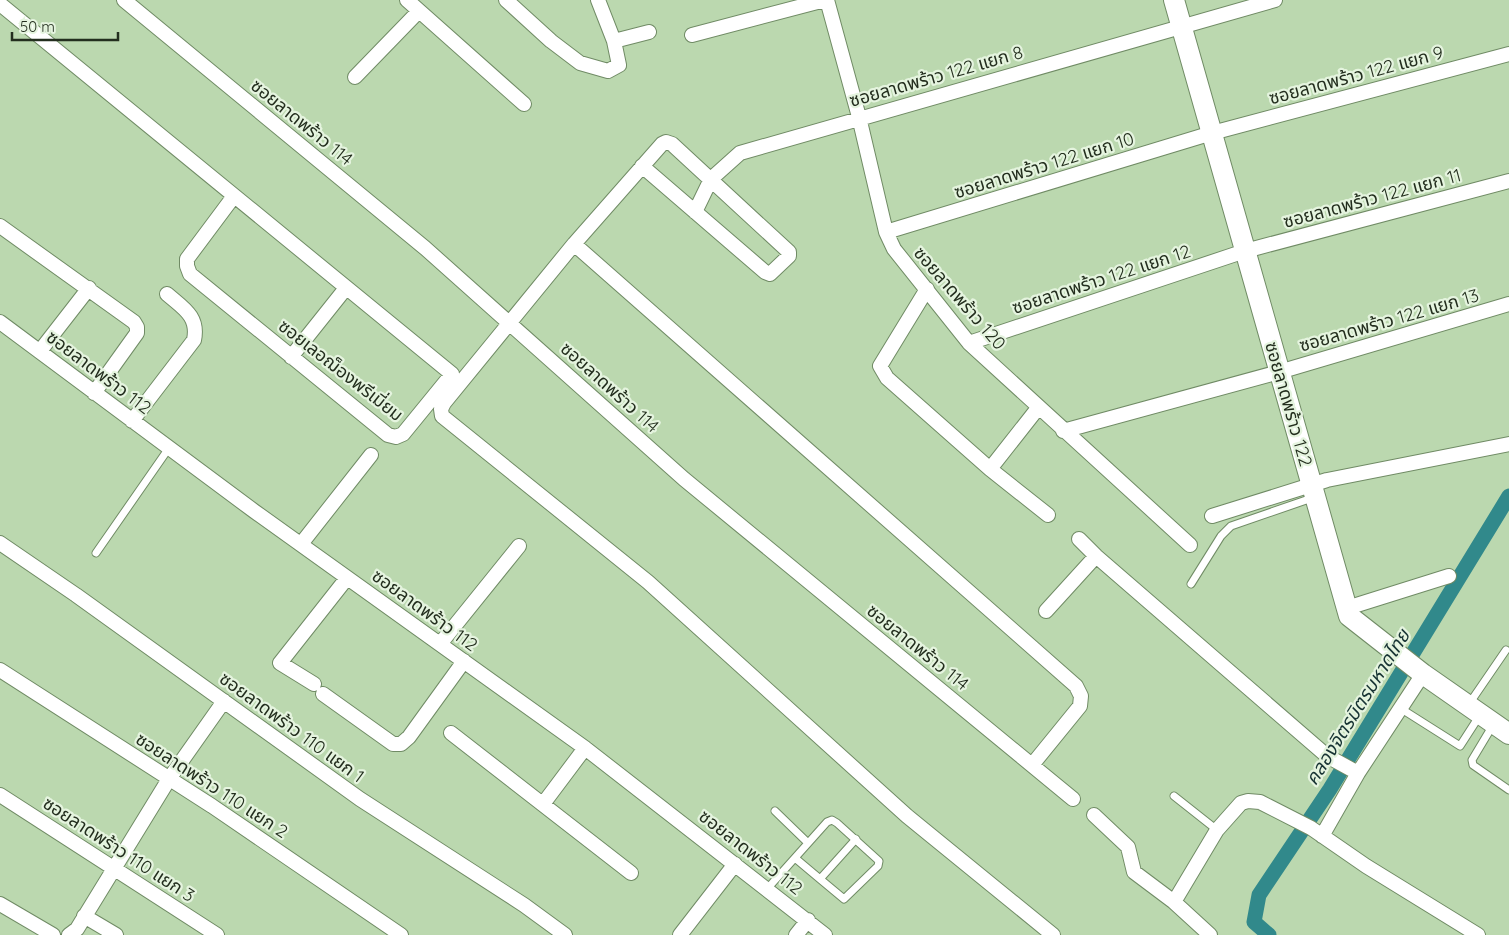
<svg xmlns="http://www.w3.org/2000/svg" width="1509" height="935" viewBox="0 0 1509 935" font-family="Quicksand,'Noto Sans Thai',sans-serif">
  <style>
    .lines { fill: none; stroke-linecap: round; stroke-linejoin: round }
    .canal { stroke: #31898b; stroke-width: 15 }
    .lane-casing { stroke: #708b65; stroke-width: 9 }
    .street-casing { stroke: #708b65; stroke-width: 16 }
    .secondary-casing { stroke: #708b65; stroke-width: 22 }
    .lane { stroke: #fff; stroke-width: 7 }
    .street { stroke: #fff; stroke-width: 14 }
    .secondary { stroke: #fff; stroke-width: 20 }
    .labels { text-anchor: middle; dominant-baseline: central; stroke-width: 4.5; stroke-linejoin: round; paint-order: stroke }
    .street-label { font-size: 18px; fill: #232e1e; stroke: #e5f4df }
    .water-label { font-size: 19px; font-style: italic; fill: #173333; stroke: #e5f4df }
  </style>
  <rect width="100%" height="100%" fill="#bbd8af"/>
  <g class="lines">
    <!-- canal -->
    <path class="canal" d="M1269,935L1254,922L1259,895L1330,789L1509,496"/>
    <!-- lane casing -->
    <g class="lane-casing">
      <path id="lane" d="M96,553L169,448
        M1191,584L1221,536L1231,526L1315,497
        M1469,704L1506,650
        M1400,708L1460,746L1480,715
        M1493,725L1472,760L1473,765L1509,790
        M1174,796L1217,830
        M775,811L808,843
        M795,858L820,879L856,839
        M767,889L827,822L832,820L837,823L879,861L878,866L844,899L820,879"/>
    </g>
    <!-- street casing -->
    <g class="street-casing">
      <path id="street" d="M124,0L425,248L684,479L1073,799
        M407,0L524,104
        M506,0L551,41L580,63L608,71L619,65L614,41L598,0
        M827,0L859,117L886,232L894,249L969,343L1190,545
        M0,4L452,374L403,434L396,437L388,435L190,274L187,266V259L234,196
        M692,35L825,0
        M614,41L649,32
        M355,77L419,11
        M642,166L765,272L770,274L789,256V252L672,144L666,142L662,144L574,244L444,403L441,409L442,416L648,582L907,816L1053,935
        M695,212L711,179L740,153L1275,0
        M0,226L134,322L137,327V333L94,393
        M886,232L1212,133L1509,54
        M574,244L1076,686L1081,696L1080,706L1032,765
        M927,289L880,366L887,378L990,469L1048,515
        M0,322L254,511L585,748L825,935
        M969,343L1245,251L1509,181
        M40,351L89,288
        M291,357L346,288
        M132,421L194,340C199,316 183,308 167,294
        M1063,431L1279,372L1509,304
        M990,469L1038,408
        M1212,516L1327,480L1509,444
        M1079,539L1096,556L1327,756L1358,773
        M0,543L76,595L360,799L524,905L565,935
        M301,544L371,455
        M1347,608L1449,576
        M1046,611L1096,556
        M440,644L519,546
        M0,670L212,806L401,935
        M314,684L280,663L347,578
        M323,694L393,744H401L409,737L464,661
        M451,733L631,873
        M0,795L217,935
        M543,804L585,748
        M1094,815L1128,847L1134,872L1174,902
        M1322,836L1358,773L1423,674
        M0,904L53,935
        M84,916L116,935
        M69,935L77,929L169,779L224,701
        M680,935L735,864
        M796,935L808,920
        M1210,935L1174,902L1217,830L1241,803L1248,801L1260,802L1311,828L1366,866L1478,935"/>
    </g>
    <!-- secondary casing -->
    <g class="secondary-casing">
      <path id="secondary" d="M1174,0L1349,616L1423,674L1509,734"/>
    </g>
    <!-- lane -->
    <use href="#lane" class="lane"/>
    <!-- street -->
    <use href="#street" class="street"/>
    <!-- secondary -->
    <use href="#secondary" class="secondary"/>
  </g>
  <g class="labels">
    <!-- street labels -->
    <g class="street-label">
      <text transform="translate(1356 75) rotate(-15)">ซอยลาดพร้าว 122 แยก 9</text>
      <text transform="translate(936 76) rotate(-16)">ซอยลาดพร้าว 122 แยก 8</text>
      <text transform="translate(302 122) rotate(39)">ซอยลาดพร้าว 114</text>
      <text transform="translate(1044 165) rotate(-17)">ซอยลาดพร้าว 122 แยก 10</text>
      <text transform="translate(1372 198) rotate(-15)">ซอยลาดพร้าว 122 แยก 11</text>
      <text transform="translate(1101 279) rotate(-18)">ซอยลาดพร้าว 122 แยก 12</text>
      <text transform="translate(960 298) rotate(49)">ซอยลาดพร้าว 120</text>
      <text transform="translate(1389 320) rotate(-16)">ซอยลาดพร้าว 122 แยก 13</text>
      <text transform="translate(341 370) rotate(38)">ซอยเลอฌ็องพรีเมี่ยม</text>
      <text transform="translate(99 372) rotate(37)">ซอยลาดพร้าว 112</text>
      <text transform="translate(610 387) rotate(42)">ซอยลาดพร้าว 114</text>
      <text transform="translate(1289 404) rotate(74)">ซอยลาดพร้าว 122</text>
      <text transform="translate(425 610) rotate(36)">ซอยลาดพร้าว 112</text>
      <text transform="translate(918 647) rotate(39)">ซอยลาดพร้าว 114</text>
      <text transform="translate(292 727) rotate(36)">ซอยลาดพร้าว 110 แยก 1</text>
      <text transform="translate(212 785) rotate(33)">ซอยลาดพร้าว 110 แยก 2</text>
      <text transform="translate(119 849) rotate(33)">ซอยลาดพร้าว 110 แยก 3</text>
      <text transform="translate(751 852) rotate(38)">ซอยลาดพร้าว 112</text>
    </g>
    <!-- water labels -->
    <g class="water-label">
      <text transform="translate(1357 707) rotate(-58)">คลองจิตรมิตรมหาดไทย</text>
    </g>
  </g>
  <!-- scale -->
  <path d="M12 32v8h106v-8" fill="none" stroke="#232e1e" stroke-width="2.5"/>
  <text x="20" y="32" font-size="15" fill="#232e1e" stroke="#e5f4df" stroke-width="4" paint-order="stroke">50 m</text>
</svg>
